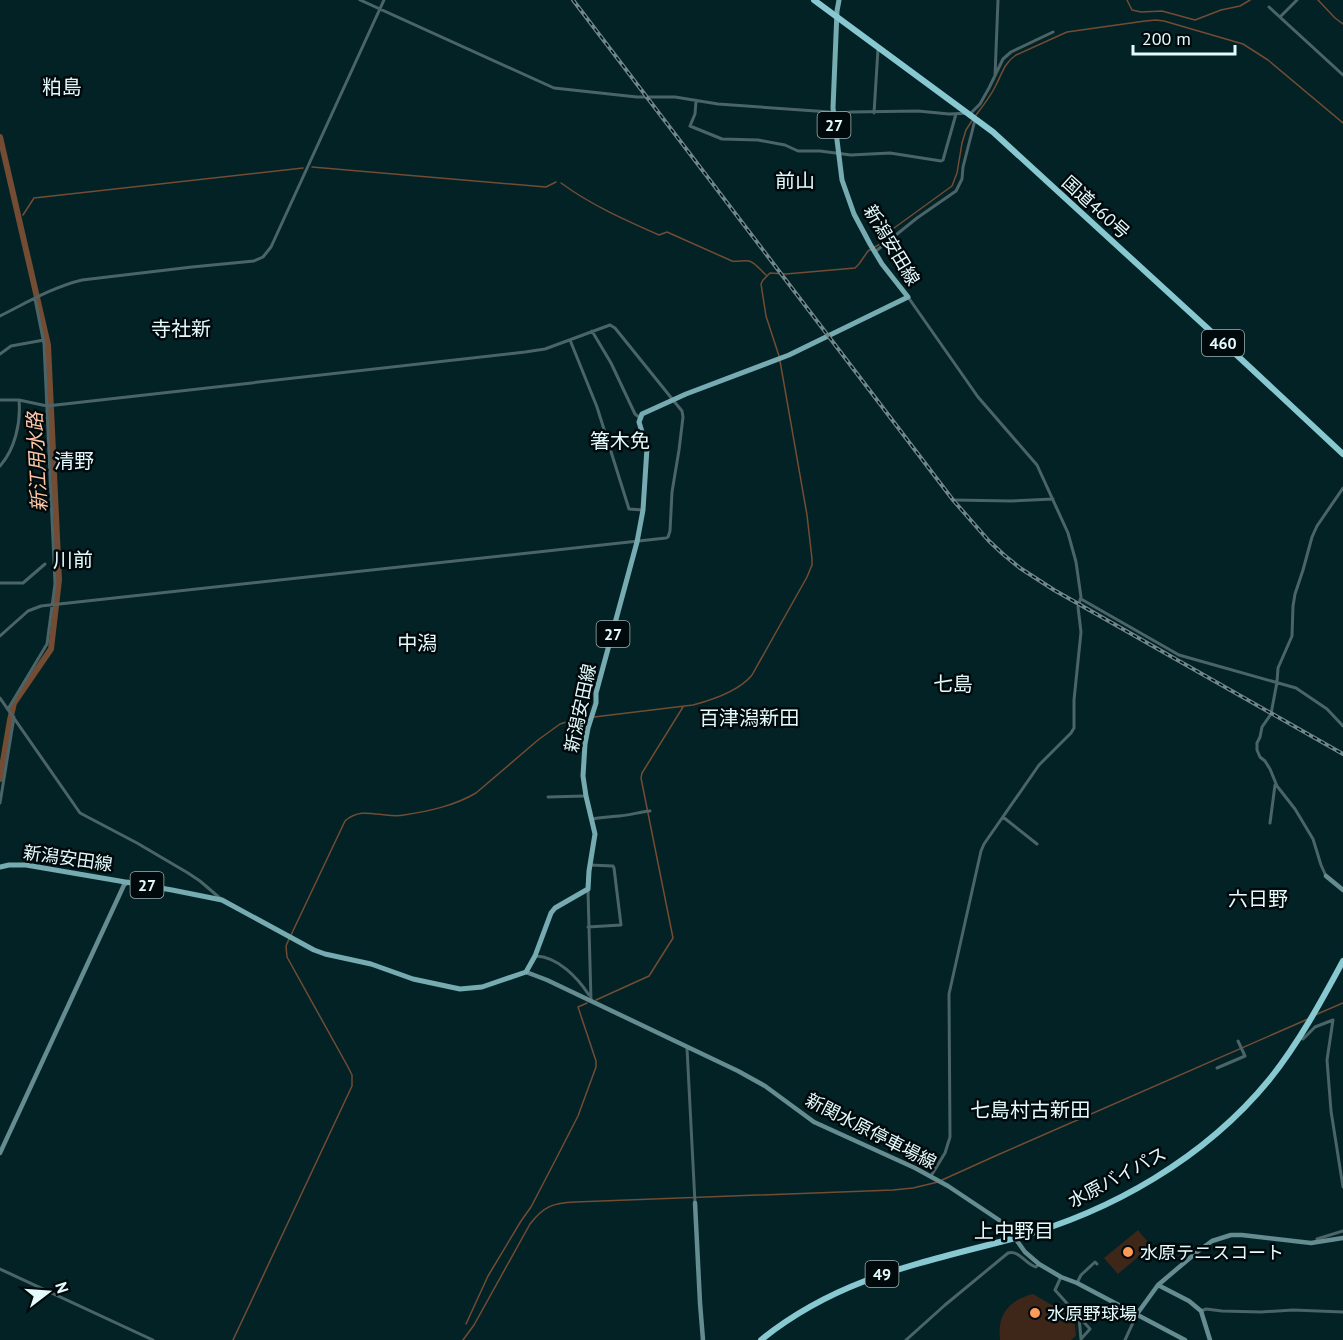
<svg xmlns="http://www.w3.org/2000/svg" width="1343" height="1340" viewBox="0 0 1343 1340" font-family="'PT Sans','Noto Sans JP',sans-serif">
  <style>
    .green { fill: #3e2718 }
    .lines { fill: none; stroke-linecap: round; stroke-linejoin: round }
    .stream { stroke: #734c33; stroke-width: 1.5 }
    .river { stroke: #734c33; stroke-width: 6 }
    .street { stroke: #4b6467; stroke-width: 3 }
    .secondary { stroke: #648c91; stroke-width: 4.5 }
    .primary { stroke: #77abb2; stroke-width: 5 }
    .highway { stroke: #88c8d0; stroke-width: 6 }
    .rail-casing { stroke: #6d878a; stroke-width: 4 }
    .rail { stroke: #000a0c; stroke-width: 1.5; stroke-dasharray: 4.5; stroke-linecap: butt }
    .poi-dot { fill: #ff9b59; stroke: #000a0c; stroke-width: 2 }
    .labels { text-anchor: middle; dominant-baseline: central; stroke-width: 5; stroke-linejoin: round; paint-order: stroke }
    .shield { fill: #000a0c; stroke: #a0b2b4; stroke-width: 1.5 }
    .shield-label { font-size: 16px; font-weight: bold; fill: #e4fafc }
    .street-label { font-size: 18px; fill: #e4fafc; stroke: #000a0c }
    .poi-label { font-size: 18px; fill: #e4fafc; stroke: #000a0c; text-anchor: start }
    .neighbourhood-label { font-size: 20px; fill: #e4fafc; stroke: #000a0c }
    .water-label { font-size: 20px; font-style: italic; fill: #fdc7a6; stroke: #000a0c }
  </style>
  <rect width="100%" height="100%" fill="#032226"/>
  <!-- green -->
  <path class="green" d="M1138,1230L1151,1246L1118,1274L1104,1258Z
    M1033,1294L1074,1318L1076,1336L1071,1340H1000C997,1314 1009,1300 1033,1294Z"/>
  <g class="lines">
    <!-- stream -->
    <path class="stream" d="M1127,0L1132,10L1141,12L1162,11L1195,20L1221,10L1240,6L1250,0
      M1318,0L1335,18L1343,24
      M976,115C983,106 990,97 995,87C1002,74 1004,63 1016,55L1067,32L1145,21L1156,20L1164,21L1243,44L1268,60L1343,123
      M312,167L546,187L556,182
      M561,183C591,205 625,220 659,235L667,232L732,261C738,262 743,260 749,261C756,263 761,271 766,275
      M23,215L34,198L303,168
      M779,356L766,316L761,284L763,280L770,273L786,274L855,268L859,264L868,251L880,244L890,231L952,186L957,173L962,143L966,130L973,119
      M594,717L693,705C712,700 740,690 752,675L807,577L812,565V559L807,515L780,361
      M291,935L345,821C363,805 381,819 404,815C429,811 454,806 476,793L538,740L560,724L579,718L590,717
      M596,1000L649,976L673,938L641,778L642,773L683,707
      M1315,1015L1343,1003
      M942,1180L993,1157L1308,1019
      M466,1324L488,1276L521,1221L531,1207L557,1157L578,1116L596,1067V1061L578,1007L587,1003
      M233,1340L352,1086V1075L348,1067L287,957L286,946L289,939
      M463,1340L474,1325L530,1224C544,1206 553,1203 575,1202L893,1190L913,1188L938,1182"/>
    <!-- river -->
    <path class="river" d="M0,137L48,345L59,580L51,649L14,703L10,720L0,779"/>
    <!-- street -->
    <path class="street" d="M360,0L554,88L637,97H675L718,104L830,112L833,114L851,112L918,111L949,114L971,113L980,104L989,88L1003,59L1011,52L1053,32
      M1269,7L1343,75
      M1280,17L1297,0
      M995,76L998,0
      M696,101L695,114L690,126L722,139L758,140L785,145L798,151H820L851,155L890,153L941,161L943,160L956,114
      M874,113L878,49
      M876,251L917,218L956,191L962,179L963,167L975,120
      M908,297L978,397L1037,465L1068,533L1076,562L1081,597L1078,607L1081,632L1074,700V728L1071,733L1039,765L984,844L981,851L949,994L950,1137L945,1153L931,1176
      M0,316C26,303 53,287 82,280L192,267L254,261L263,257L271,247L384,0
      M592,331L611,363L635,414L640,418
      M570,340L597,407L629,509L643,510
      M0,354L11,346L44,340
      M0,400H19L47,406L525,352L545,349L610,325L615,328L673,400L682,411L683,417L679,450L672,492L670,531L668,537L666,538L41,606L28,611L0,636
      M0,466C15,449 21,423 19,400
      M953,500L1011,501L1053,499
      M0,583H23L45,564
      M1081,599L1179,655L1296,688L1327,709L1343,726
      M0,698L80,813L137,843L188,873L200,881L221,899
      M8,709L47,644L55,584L44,344L35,299
      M548,797L585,796
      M0,803L14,717
      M1003,817L1037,844
      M593,819C602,817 610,817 619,816C630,815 640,812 650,811
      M1270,823L1275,785
      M1326,876L1321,865L1313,839L1295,809L1277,786L1270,769L1265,761L1260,757L1257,750V743L1260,737L1262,727L1271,714L1277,682L1278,668L1292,636L1293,606L1295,594L1303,570L1312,537L1317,526L1343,488
      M588,891L591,1001
      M588,927L621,925L614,868L613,866L590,865
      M536,956C558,957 577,977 589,995
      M1303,1039L1315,1027L1333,1020L1327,1060L1331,1111L1343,1187
      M687,1048L695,1203
      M1217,1068L1245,1056L1238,1041
      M1317,1239L1343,1231
      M0,1269L153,1340
      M1061,1277L1055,1290L1090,1329L1081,1339L1079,1317
      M1077,1283L1081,1275L1095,1262L1097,1264
      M1201,1311L1206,1309L1222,1311L1261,1312L1293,1310L1343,1312
      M906,1340L945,1305L1008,1253C1020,1250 1025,1264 1036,1267L1039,1264
      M1125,1340L1137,1314"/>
    <!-- secondary -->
    <path class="secondary" d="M1326,876L1343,890
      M526,972L547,980L738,1071L765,1086L814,1122L915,1168L948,1186L999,1220L1015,1238L1025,1252L1039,1264L1061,1277L1077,1283L1185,1340
      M0,1153L118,898L124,885L128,882
      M695,1203L700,1303L703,1340
      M1158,1285L1189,1301L1201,1311L1210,1340
      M1137,1314L1158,1285L1197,1252L1212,1241L1231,1235H1242L1311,1243L1343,1238"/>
    <!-- primary -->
    <path class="primary" d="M0,867L9,865H26L172,890L222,900L314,950L325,954L371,964L413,979L460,989L482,987L526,972L535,956L551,913L555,908L588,889L589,871L595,834L586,796L583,776L585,744L588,728L596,703V693L637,542L643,510L647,448L639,422L642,414L686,394L789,355L908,297L882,264L870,244L854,214L842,180L833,108L837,11L839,0"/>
    <!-- highway -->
    <path class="highway" d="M814,0L993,132L1241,359L1343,454
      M761,1340C839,1277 922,1263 1015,1238C1111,1212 1205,1158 1269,1080C1298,1044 1321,1002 1343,961"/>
    <!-- rail casing -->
    <g class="rail-casing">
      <path id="rail" d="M573,0L953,500L989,541L1004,555L1020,568L1054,590L1343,754"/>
    </g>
    <!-- rail -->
    <use href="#rail" class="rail"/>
  </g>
  <!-- markers -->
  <g class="poi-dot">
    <circle cx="1128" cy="1252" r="6"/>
    <circle cx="1035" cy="1313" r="6"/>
  </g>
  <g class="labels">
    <!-- shield labels -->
    <g class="shield">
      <rect x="817.5" y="112" width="33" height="26" rx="4.5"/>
      <rect x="1202" y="330" width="42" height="26" rx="4.5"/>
      <rect x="596.5" y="621" width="33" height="26" rx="4.5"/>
      <rect x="130.5" y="872" width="33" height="26" rx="4.5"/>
      <rect x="865.5" y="1261" width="33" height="26" rx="4.5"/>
    </g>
    <g class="shield-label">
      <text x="834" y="125">27</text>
      <text x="1223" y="343">460</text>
      <text x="613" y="634">27</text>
      <text x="147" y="885">27</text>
      <text x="882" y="1274">49</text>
    </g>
    <!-- street labels -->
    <g class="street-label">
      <text transform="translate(1096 207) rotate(42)">国道460号</text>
      <text transform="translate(892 245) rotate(59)">新潟安田線</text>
      <text transform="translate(580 708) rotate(-78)">新潟安田線</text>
      <text transform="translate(68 858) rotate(8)">新潟安田線</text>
      <text transform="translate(871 1131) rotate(27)">新関水原停車場線</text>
      <text transform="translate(1117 1177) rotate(-28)">水原バイパス</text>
    </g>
    <!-- poi labels -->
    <g class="poi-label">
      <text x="1140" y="1252">水原テニスコート</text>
      <text x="1047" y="1313">水原野球場</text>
    </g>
    <!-- neighbourhood labels -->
    <g class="neighbourhood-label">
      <text x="62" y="87">粕島</text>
      <text x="795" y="181">前山</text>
      <text x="181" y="329">寺社新</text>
      <text x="620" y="441">箸木免</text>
      <text x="74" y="461">清野</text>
      <text x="73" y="560">川前</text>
      <text x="417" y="643">中潟</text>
      <text x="953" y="684">七島</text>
      <text x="749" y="718">百津潟新田</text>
      <text x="1258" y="899">六日野</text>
      <text x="1030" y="1110">七島村古新田</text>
      <text x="1014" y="1231">上中野目</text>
    </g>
    <!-- water labels -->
    <g class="water-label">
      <text transform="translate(37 462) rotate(-93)">新江用水路</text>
    </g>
  </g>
  <!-- north arrow -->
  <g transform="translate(48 1292) rotate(73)" stroke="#000a0c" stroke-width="4.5" paint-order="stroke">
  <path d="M0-4.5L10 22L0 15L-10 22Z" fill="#e4fafc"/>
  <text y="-9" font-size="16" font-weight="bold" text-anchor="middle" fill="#e4fafc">N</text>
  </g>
  <!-- scale -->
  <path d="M1133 45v9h102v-9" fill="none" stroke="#e4fafc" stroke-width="3"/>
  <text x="1142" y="45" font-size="18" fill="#e4fafc" stroke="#000a0c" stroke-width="4.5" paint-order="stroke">200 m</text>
</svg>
